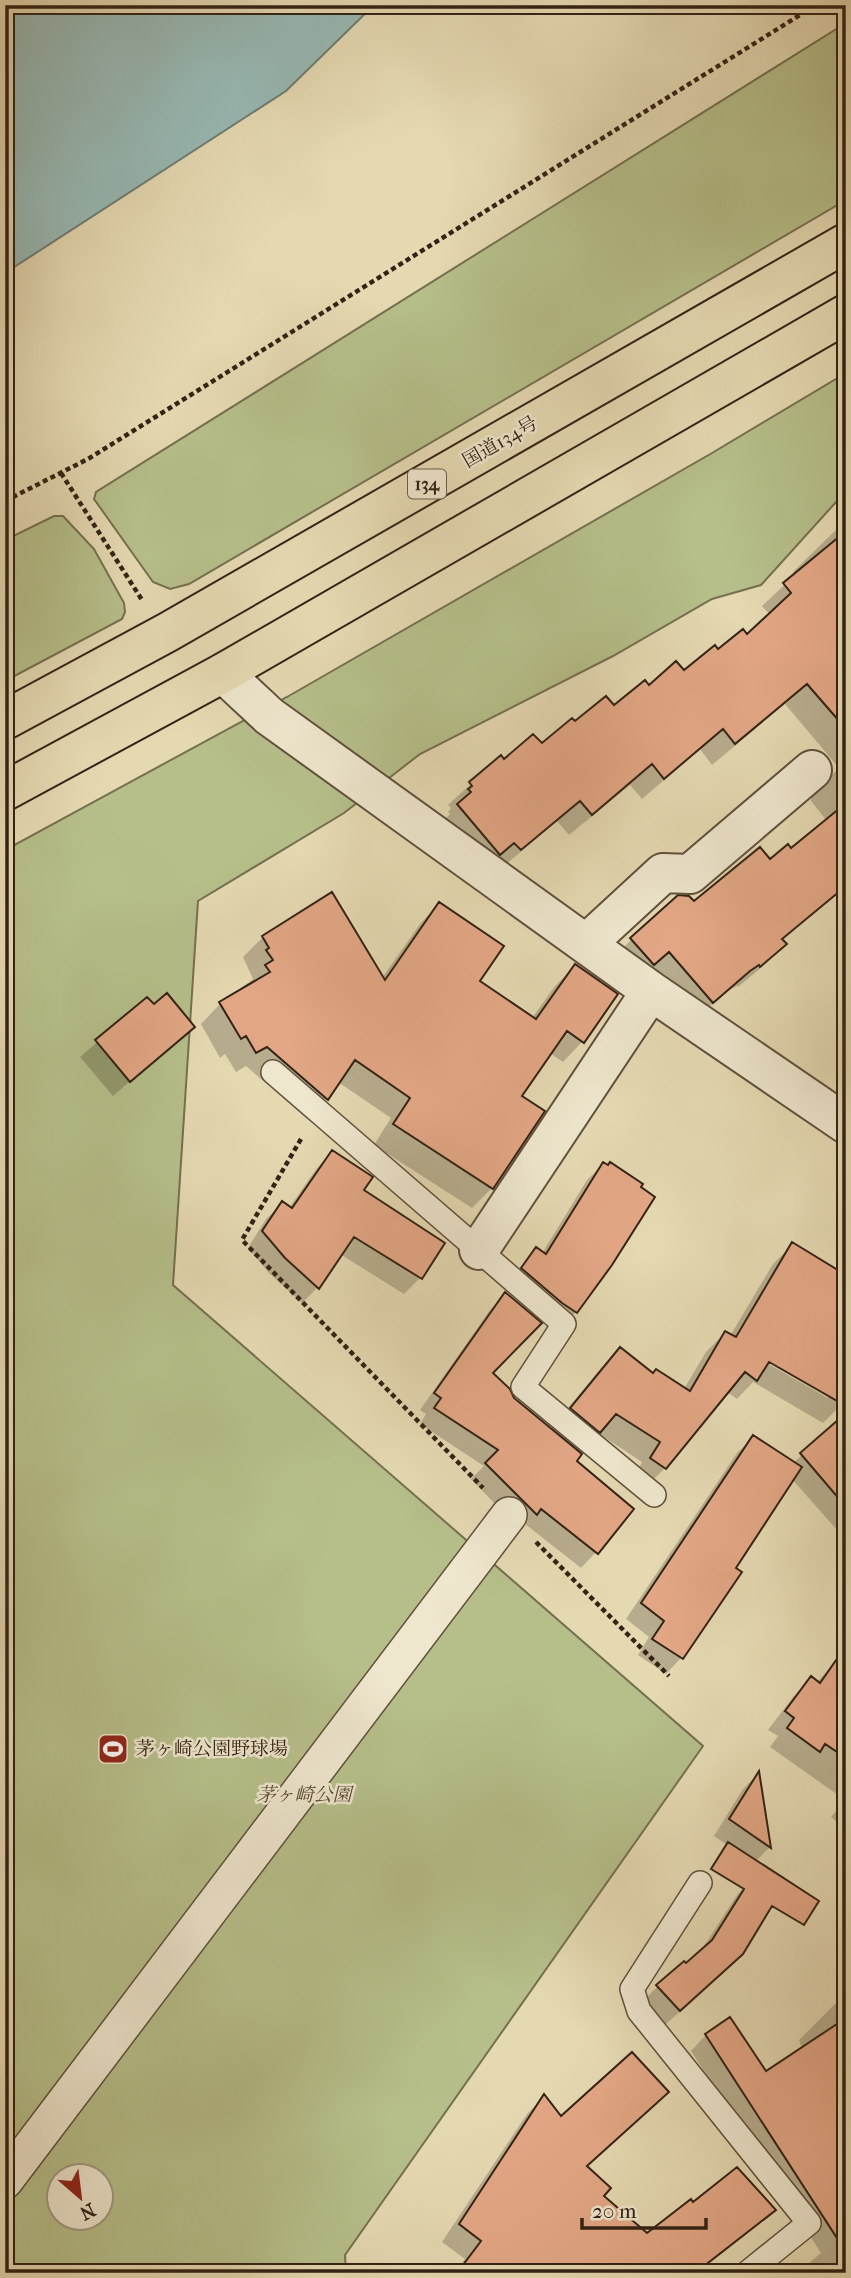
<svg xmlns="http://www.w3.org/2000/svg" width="851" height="2278" viewBox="0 0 851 2278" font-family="'IM FELL French Canon','Noto Serif JP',serif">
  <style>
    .green { fill: #b6bf8a; stroke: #747050; stroke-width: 2; fill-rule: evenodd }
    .water { fill: #98b9b4; stroke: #707d74; stroke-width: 2 }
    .shadow { fill: #0003; fill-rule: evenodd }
    .building { fill: #e3a785; stroke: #332215; stroke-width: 2 }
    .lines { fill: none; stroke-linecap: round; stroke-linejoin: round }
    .service-casing { stroke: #60503c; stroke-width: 26 }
    .pedestrian-casing { stroke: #60503c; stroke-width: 38 }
    .minor-casing { stroke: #60503c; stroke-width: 42 }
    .trunk-casing { stroke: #332215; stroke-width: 42 }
    .path { stroke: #332215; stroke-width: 4.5; stroke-dasharray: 5 3.5; stroke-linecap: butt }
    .service { stroke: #eee6cd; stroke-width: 23 }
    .pedestrian { stroke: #eee6cd; stroke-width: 35 }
    .minor { stroke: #eee6cd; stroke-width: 38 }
    .trunk { stroke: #e5d9b2; stroke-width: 38 }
    .labels { text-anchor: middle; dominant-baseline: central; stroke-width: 5; stroke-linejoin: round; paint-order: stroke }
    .shield { fill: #eee6cd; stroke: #6b5d4c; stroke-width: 2 }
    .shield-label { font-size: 18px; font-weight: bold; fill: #332215 }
    .street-label { font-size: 19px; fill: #332215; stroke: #eee6cd }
    .poi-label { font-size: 19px; fill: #332215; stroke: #eee6cd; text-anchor: start }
    .park-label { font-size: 19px; font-style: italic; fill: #544932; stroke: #eee6cd }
  </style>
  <rect width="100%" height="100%" fill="#e5d9b2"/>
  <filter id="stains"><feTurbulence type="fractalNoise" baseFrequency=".00286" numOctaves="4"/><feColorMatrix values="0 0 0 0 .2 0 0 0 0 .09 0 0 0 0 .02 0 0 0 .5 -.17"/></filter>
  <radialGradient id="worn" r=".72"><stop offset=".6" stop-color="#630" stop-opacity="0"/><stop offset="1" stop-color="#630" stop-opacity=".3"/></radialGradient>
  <!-- green -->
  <path class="green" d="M846,23V200L189,584L170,589L153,582L94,499L96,492Z
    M846,373V491L761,585L712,599L613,656L420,754L344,813L198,901L173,1285L703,1746L345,2255L346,2273H5V850L287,697L712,453ZM60,2176H102V2218H60Z
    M54,516H63L94,549L124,603L125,612L122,619L5,681V540Z"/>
  <!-- water -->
  <path class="water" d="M5,5H374L286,91L5,273Z"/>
  <!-- shadow -->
  <path class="shadow" d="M846,520V884L782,941L784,944L763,966L738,987L737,986L726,992L691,1023L610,961L632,939L791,851L827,821L811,801L812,794L839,768L785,704L712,765L700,749L642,799L630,785L569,835L557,821L498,871L437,827L450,814L448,812L451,808L448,805L500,757L504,761L541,746L575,724L614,708L648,687L684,673L747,636L770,615L762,606L795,575L793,572Z
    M439,904L477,981L532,1018L555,986L575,966L582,1042L563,1062L550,1053L520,1097L543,1112L492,1188L472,1208L374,1145L391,1118L338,1082L326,1099L307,1119L246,1066L236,1072L225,1054L220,1058L201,1024L220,1004L253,979L243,957L263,937L382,978L420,924Z
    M147,999L153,1006L193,1027L113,1096L80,1057Z
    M332,1153L361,1191L420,1278L404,1294L340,1254L317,1288L302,1303L270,1274L248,1248L266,1219L282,1204L289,1208L317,1168Z
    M603,1164L576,1312L560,1328L516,1271L533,1255H541L587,1180Z
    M792,1245L846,1362L842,1404L823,1423L753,1382L737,1399L727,1392L665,1468L646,1487L633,1478L642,1462L598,1433L578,1453L574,1462L596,1552L581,1568L525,1524L520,1530L471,1479L484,1466L420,1424L426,1414L420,1410L490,1310L505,1294L491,1373L513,1399L550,1430L601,1368L620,1349L652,1375L684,1389L706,1352L725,1333L730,1336L773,1264ZM762,1356L828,1394V1398L760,1359Z
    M846,1416V1523L837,1530L792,1479L733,1568L681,1658L666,1674L638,1655L649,1637L626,1619L737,1453L753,1438L793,1463Z
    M838,1660L846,1666V1830L831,1817L845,1800L770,1747L778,1736L768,1730L793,1697L811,1679L816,1683Z
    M757,1775L769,1848L754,1863L714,1836L743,1789Z
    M752,1879L725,1970L664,2026L642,2002L658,1986L699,1954L737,1895Z
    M846,1993V2273H797L821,2253L691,2051L706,2035L765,2073L802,2049L799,2040Z
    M544,2097L602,2196L647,2236L693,2204L774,2210L756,2227L697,2273H454L465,2259L442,2242L527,2114Z"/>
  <!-- building -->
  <path class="building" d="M846,531V729L807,684L735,744L723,729L664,779L652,764L592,815L580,801L521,850L514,843L500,855L457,804L471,792L468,789L472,786L469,782L501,755L504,759L533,734L542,743L572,718L575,721L606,696L614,705L645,680L649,685L676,661L684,670L715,645L718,649L743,629L747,634L791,593L783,583Z
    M846,803V886L782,939L787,944L760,967L759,965L750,971L713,1003L669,952L654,965L630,938L678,895L689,896L694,901L760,847L770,859L788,844L791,848Z
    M332,892L385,980L439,902L504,946L480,981L536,1019L575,964L618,994L584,1043L567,1031L522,1096L545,1111L493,1189L393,1124L410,1098L355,1060L328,1100L267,1047L256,1053L246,1036L241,1039L219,1002L270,972L265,965L273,960L266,950L269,948L262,936Z
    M167,993L195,1027L130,1082L95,1040L147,997L154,1004Z
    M332,1150L373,1177L364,1190L445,1243L422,1279L354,1237L319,1289L285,1258L262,1231L282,1201L292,1208Z
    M603,1162L608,1165L610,1162L643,1184L641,1187L655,1197L612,1265L577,1313L562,1303L521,1268L536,1247L546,1254Z
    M792,1242L846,1275V1406L769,1362L757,1381L745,1372L666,1469L650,1458L660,1442L616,1414L600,1433L570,1408L620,1347L653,1373L656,1369L690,1391L725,1331L736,1337Z
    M505,1292L542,1323L493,1373L510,1389L514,1398L582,1454L577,1461L634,1509L598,1554L541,1509L537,1515L485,1463L498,1450L434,1408L441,1398L434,1393Z
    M846,1413V1507L800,1453Z
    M753,1435L802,1467L736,1568L742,1572L683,1659L652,1639L664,1621L641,1603Z
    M846,1646V1758L825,1744L820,1752L787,1728L794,1718L785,1711L811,1676L820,1683Z
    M759,1771L771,1848L729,1819Z
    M728,1842L819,1901L804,1925L772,1906L743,1954L680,2011L656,1985L684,1961L686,1963L712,1940L744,1889L711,1869Z
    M730,2017L766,2071L846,2018V2252L705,2034Z
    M632,2052L669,2092L587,2166L611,2188L604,2196L647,2233L691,2199L693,2202L737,2167L776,2210L695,2273H457L481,2241L459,2224L544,2094L561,2116Z"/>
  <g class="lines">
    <!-- service casing -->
    <g class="service-casing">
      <path id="service" d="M273,1072L564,1324L523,1387L654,1495
        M700,1883L632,1989L639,2011L809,2223L747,2273"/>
    </g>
    <!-- pedestrian casing -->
    <g class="pedestrian-casing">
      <path id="pedestrian" d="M5,2181L509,1515"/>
    </g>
    <!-- minor casing -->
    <g class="minor-casing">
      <path id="minor" d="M223,673L269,716L651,991L846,1124
        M586,944L663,873L690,874L812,770
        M479,1250L651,991"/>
    </g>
    <!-- trunk casing -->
    <g class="trunk-casing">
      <path id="trunk" d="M5,720L168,632L846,243
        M5,791L223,673L846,314"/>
    </g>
    <!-- path -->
    <path class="path" d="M61,473L142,600
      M5,501L88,459L816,5
      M301,1139L242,1240L483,1488
      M536,1542L669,1676"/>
    <!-- service -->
    <use href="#service" class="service"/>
    <!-- pedestrian -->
    <use href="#pedestrian" class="pedestrian"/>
    <!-- minor -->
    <use href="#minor" class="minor"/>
    <!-- trunk -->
    <use href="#trunk" class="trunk"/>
  </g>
  <!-- icons -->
  <defs>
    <g id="stadium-square" transform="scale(1.575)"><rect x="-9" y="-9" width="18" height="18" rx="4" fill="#8f2418" stroke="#eee6cd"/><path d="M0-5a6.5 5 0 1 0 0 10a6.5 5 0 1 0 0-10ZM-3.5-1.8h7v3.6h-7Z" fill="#fff"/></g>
  </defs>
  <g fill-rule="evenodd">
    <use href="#stadium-square" x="113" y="1749"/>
  </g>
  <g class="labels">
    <!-- shield labels -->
    <rect class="shield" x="408" y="469.5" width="38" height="29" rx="5"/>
    <g class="shield-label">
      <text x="427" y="484">134</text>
    </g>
    <!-- street labels -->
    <g class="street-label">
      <text transform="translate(500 442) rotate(-30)">国道134号</text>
    </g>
    <!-- poi labels -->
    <g class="poi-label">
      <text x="136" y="1749">茅ヶ崎公園野球場</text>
    </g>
    <!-- park labels -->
    <g class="park-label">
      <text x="304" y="1795">茅ヶ崎公園</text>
    </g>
  </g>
  <!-- margin -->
  <rect width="851" height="2278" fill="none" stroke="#e5d9b2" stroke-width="28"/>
  <rect x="7" y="7" width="837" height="2264" fill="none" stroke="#332215" stroke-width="3.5"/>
  <rect x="14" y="14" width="823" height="2250" fill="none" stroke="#332215" stroke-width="2"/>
  <!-- north arrow -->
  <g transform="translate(80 2197) rotate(152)"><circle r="33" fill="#eee6cd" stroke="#a39883" stroke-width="2"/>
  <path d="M0-5L12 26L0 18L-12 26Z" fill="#8f2418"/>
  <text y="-10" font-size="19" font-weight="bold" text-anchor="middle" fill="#332215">N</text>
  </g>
  <!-- scale -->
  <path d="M582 2218v10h124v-10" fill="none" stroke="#332215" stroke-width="3.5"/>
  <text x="592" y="2218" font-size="21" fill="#332215" stroke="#eee6cd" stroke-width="5" paint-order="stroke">20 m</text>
  <rect width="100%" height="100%" filter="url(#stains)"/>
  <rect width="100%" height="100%" fill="url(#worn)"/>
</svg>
